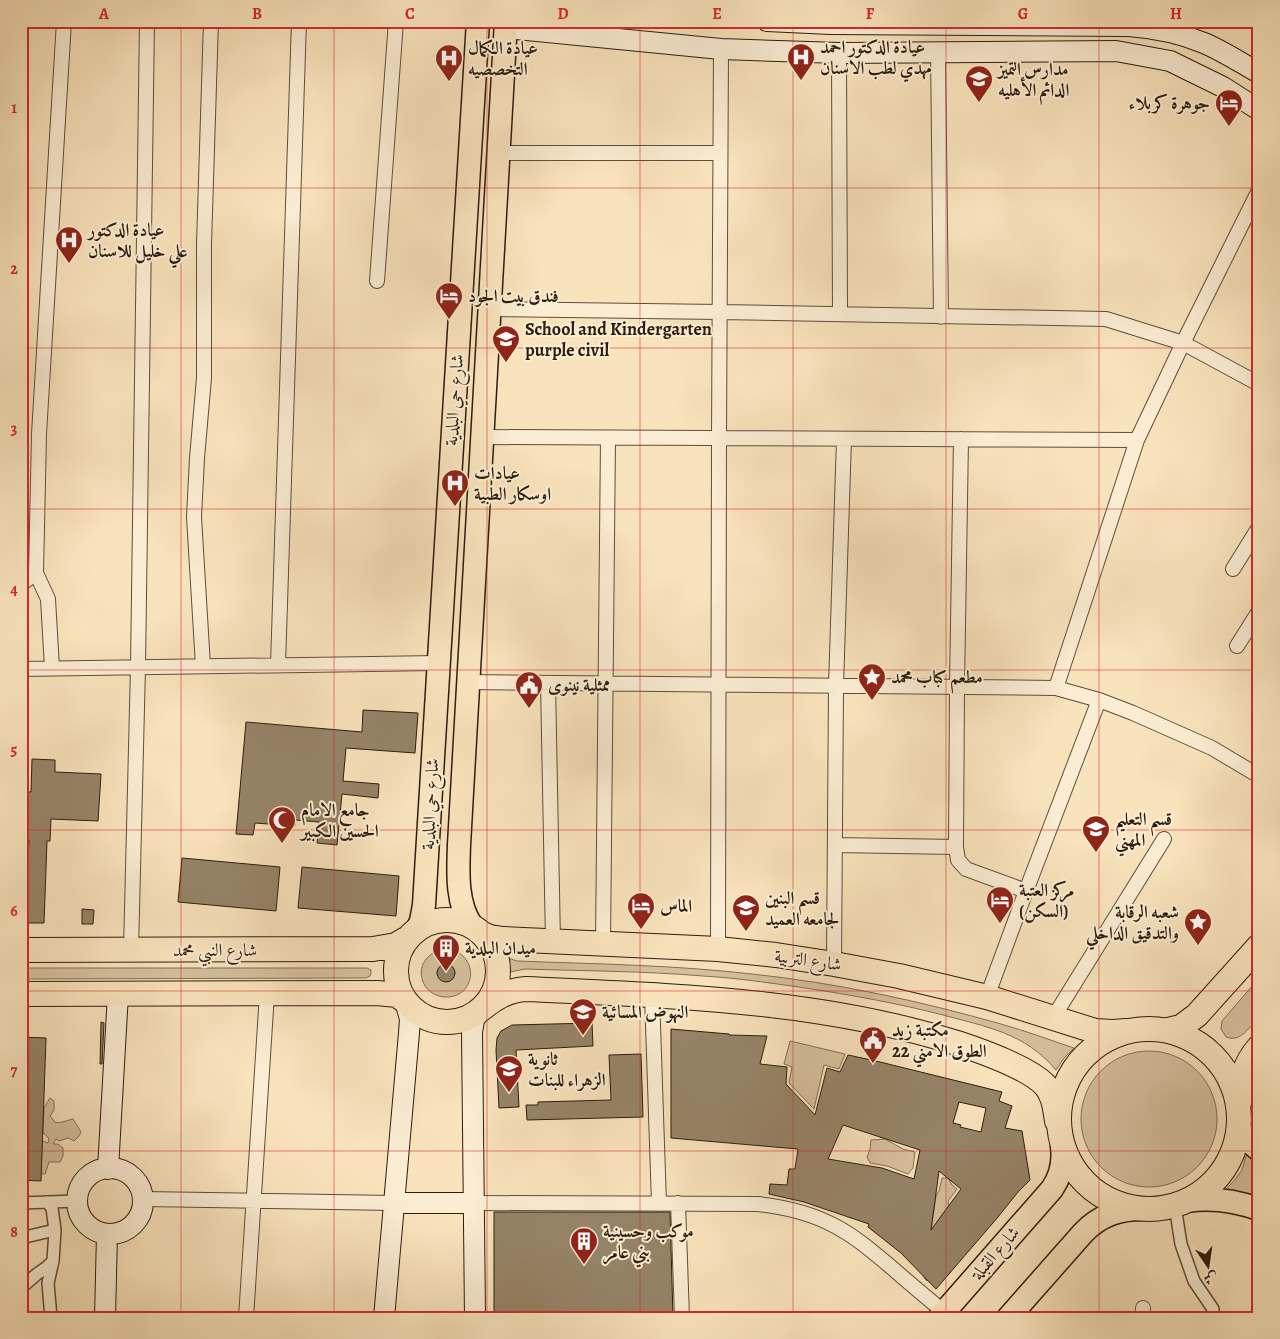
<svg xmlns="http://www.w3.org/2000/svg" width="1280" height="1339" viewBox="0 0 1280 1339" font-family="Alegreya,Amiri,serif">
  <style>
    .green { fill: #d6c19e; stroke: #806f56; fill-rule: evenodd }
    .building { fill: #968468; stroke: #2b1d0d; fill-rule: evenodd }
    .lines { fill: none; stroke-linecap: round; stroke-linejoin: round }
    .pedestrian-casing { stroke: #5e4e39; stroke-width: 14 }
    .minor-casing { stroke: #5e4e39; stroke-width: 16 }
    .secondary-casing { stroke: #2b1d0d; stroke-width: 22 }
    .primary-casing { stroke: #2b1d0d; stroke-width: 25 }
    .trunk-casing { stroke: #2b1d0d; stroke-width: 26 }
    .pedestrian { stroke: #fbedd3; stroke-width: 11 }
    .minor { stroke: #fbedd3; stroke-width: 14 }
    .secondary { stroke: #fbedd3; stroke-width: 20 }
    .primary { stroke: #f9e3bc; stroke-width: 22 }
    .trunk { stroke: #f9e3bc; stroke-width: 24 }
    .grid { fill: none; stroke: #d62828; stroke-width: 1; stroke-opacity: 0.55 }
    .labels { text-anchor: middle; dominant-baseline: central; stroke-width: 4; stroke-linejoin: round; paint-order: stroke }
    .poi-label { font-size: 18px; font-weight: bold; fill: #2b1d0d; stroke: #fbedd3; text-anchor: start }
    .street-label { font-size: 18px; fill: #2b1d0d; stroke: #fbedd3 }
    .neatline { fill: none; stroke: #d62828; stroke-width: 2 }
    .grid-label { font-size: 16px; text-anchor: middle; font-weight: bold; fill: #d62828 }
  </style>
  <rect width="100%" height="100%" fill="#f9e3bc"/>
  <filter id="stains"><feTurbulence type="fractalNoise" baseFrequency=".004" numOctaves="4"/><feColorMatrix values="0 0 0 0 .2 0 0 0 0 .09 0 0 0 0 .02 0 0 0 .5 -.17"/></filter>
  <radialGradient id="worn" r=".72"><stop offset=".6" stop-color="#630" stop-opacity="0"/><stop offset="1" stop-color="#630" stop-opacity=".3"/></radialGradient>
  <!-- green -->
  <path class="green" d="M448,948C482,957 475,999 444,997C436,996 429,992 425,986C414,966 429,950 448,948ZM445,964L452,967L455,973C453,980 448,983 441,980L437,974L439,968Z
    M508,958L517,961C596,964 674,965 752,974C837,983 920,1001 1001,1024C1026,1031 1050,1040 1074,1048L1064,1058L1056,1070C1025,1033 987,1027 943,1015C897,1003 851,995 805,988C771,983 737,978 703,976C644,971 584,971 525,969L510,972V967Z
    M21,968H367L371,970V973L370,976L366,978L21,979Z
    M1259,978V1017C1250,1026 1241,1043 1226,1037L1221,1029L1222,1021Z
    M790,1041L845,1054L839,1069L824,1065L814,1109L789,1083L792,1067L784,1064Z
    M1081 1119a68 68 0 1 1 136 0a68 68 0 1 1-136 0Z
    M50,1098L54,1101V1110L50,1116L55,1122C61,1124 67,1120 73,1119L81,1132L79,1136L74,1141L68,1138L59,1141L56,1139L53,1144H58L63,1148V1156L60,1162H49L45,1174H41L42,1141L48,1143L49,1139L46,1135L43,1133L44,1108Z
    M885,1139L903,1149L915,1152L913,1168L908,1174L887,1166L870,1163L867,1157L870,1149L871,1140Z
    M1247,1152L1259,1161V1200L1224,1191L1234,1181L1242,1170Z
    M942,1178H948L952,1185L957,1189L948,1201L949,1206L932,1256L927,1281L924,1278L936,1196L939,1191Z"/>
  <!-- building -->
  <path class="building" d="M363,710L418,713L415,753L346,748L343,781L379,784L378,798L342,794L337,845L317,843L319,822L295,820V826L255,823L253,835L236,834L246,722L362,732Z
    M32,759L55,760V772L101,774L98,821L51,819L50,841H47L44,923H21V904H26L29,840H27L28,824H21V791L31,792Z
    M182,858L280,867L276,911L178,902Z
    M302,867L399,876L396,916L298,908Z
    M82,909L94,910L93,924H82Z
    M437 973a9 9 0 1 1 18 0a9 9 0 1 1-18 0Z
    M101,1022L104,1023L102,1064H100Z
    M592,1023L593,1046L516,1050L519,1107L499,1108L496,1050L497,1038L501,1031L512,1025Z
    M671,1029L729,1034V1035L767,1036L760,1064L787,1067L786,1084L815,1115L827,1068L840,1072L848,1055L876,1061L1002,1092L999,1101L1012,1106L1005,1128L1022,1131L1030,1180L1018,1192L998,1217L936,1289L901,1253L868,1227L869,1224L804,1202L769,1194L770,1184L787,1185L789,1169H795L798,1149L671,1138ZM959,1102L986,1108L981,1132L960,1127L961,1125L953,1123ZM843,1125L920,1150L914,1179L882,1168L828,1159ZM939,1171L961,1189L931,1230Z
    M21,1037L46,1038L41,1181L21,1180V1163H24L28,1054H21Z
    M641,1054L643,1117L527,1120L526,1105H538V1102L611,1100L609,1055Z
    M494,1212H670L673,1318H494Z"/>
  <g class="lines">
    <!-- pedestrian casing -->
    <g class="pedestrian-casing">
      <path id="pedestrian" d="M21,1203L77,1201
        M1175,1206L1181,1244L1194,1281L1213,1309L1212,1318
        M21,1238L55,1230L52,1208L47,1202
        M21,1288L37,1274L47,1267L53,1261L55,1230
        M51,1318L48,1283L53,1261"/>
    </g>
    <!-- minor casing -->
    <g class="minor-casing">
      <path id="minor" d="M938,52L941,317
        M839,53L840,314
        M498,153H720
        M377,281L396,21
        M489,309L720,312L1106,319L1183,343L1257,383
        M482,437L1137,440
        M961,439L957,687L956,847L958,860L966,869L1026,891
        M1233,569L1259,527
        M36,573L48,599L52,668
        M21,584L36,573L39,434L64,21
        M1237,646L1259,611
        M278,665L299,21
        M203,666L194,517L197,458L204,378V244L211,21
        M21,669L438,663
        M468,682L1056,688L1099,700L1133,713L1212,748L1259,776
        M548,683L553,942
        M1056,688L1137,440L1183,343L1259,190
        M835,845L956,847
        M603,944L608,438
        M718,949L719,438L721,49
        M131,950L138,667L147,21
        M834,964L836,686L844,439
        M652,995L659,1204
        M987,997L1026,891L1099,700
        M1053,1018L1164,839
        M143,1199L394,1203
        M474,1203L758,1204C785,1207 811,1213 835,1226C856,1237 873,1252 891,1267C908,1282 926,1297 944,1312
        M678,1203L682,1318
        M246,1318L267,994
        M1142,1318L1143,1308"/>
    </g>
    <!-- secondary casing -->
    <g class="secondary-casing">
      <path id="secondary" d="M767,21L831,24L1129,26C1155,28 1180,33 1204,43C1223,51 1241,63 1259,73
        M505,28L721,49L839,53L1116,51L1170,61L1223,87L1259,110
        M77 1201a33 33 0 1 1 66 0a33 33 0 1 1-66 0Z
        M108,1169L118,994
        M394,1203H474
        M105,1318L107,1234
        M384,1318L409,1033L410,1019L405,1001
        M475,1318L472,1032L474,1020L480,1010"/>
    </g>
    <!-- primary casing -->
    <g class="primary-casing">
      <path id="primary" d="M472,926C456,904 458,871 459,845L506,21
        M418,928L421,921L424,905L478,21
        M1239,1129L1245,1138L1259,1150
        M1187,1201C1211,1197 1236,1201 1259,1209
        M939,1318L1052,1189C1061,1176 1064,1163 1062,1147
        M1008,1318L1083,1233C1100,1215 1119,1209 1143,1209"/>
    </g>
    <!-- trunk casing -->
    <g class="trunk-casing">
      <path id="trunk" d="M396 971a51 51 0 1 1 102 0a51 51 0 1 1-102 0Z
        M483,934L490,937L503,939L718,949L776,955L834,964L899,976L987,997L1095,1031L1113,1032L1126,1031
        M21,950L373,949L396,945L406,939
        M21,994L377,993L397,995L405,1001
        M480,1010C494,999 507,990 526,989C671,996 820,999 960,1044C984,1052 1028,1068 1045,1085C1054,1095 1055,1109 1057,1121
        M1059 1119a90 90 0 1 1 180 0a90 90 0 1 1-180 0Z
        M1168,1030L1181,1027L1197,1015L1259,946
        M1239,1103C1240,1082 1244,1064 1259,1047"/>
    </g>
    <!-- pedestrian -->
    <use href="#pedestrian" class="pedestrian"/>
    <!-- minor -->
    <use href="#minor" class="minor"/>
    <!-- secondary -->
    <use href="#secondary" class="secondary"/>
    <!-- primary -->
    <use href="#primary" class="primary"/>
    <!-- trunk -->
    <use href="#trunk" class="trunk"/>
  </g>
  <!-- grid -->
  <path class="grid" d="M181,21V1318M334,21V1318M487,21V1318M640,21V1318M793,21V1318M946,21V1318M1099,21V1318M21,188H1259M21,348H1259M21,509H1259M21,670H1259M21,830H1259M21,991H1259M21,1151H1259"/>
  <!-- icons -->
  <defs>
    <g id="hospital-pin" transform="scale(1.4375)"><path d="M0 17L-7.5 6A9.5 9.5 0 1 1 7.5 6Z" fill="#8f2418" stroke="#fbedd3"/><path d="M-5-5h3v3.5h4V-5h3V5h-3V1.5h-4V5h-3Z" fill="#fff"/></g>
    <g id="school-pin" transform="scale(1.4375)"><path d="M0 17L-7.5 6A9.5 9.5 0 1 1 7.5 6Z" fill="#8f2418" stroke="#fbedd3"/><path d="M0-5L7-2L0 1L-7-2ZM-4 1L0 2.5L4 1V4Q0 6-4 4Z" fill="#fff"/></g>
    <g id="hotel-pin" transform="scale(1.4375)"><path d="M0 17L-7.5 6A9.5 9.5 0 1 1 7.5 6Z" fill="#8f2418" stroke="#fbedd3"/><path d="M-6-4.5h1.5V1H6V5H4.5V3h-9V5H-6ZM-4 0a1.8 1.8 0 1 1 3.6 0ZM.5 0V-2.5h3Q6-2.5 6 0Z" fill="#fff"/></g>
    <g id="sight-pin" transform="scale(1.4375)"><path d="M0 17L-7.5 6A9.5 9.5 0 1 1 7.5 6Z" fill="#8f2418" stroke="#fbedd3"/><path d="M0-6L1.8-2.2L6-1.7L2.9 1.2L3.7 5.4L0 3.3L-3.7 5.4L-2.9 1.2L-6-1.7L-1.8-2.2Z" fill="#fff"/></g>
    <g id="civic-pin" transform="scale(1.4375)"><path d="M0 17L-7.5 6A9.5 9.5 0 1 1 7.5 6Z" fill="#8f2418" stroke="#fbedd3"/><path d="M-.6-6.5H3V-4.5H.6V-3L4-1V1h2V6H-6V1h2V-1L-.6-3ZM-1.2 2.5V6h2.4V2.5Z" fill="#fff"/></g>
    <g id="mosque-pin" transform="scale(1.4375)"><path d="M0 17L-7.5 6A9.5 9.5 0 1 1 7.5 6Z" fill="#8f2418" stroke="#fbedd3"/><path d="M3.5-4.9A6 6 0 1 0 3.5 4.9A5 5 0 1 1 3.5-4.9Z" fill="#fff"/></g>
    <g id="university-pin" transform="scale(1.4375)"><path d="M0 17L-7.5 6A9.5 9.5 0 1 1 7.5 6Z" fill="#8f2418" stroke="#fbedd3"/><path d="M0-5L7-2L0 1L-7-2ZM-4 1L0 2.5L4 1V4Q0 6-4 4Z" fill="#fff"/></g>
    <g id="building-pin" transform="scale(1.4375)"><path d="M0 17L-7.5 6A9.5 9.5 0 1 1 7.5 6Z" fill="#8f2418" stroke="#fbedd3"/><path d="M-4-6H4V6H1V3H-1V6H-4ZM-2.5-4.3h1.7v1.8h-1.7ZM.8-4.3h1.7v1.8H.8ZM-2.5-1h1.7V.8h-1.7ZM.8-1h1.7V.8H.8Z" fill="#fff"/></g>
  </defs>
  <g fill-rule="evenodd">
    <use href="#hospital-pin" x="801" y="57"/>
    <use href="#hospital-pin" x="449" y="58"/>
    <use href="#school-pin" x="979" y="79"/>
    <use href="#hotel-pin" x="1229" y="103"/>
    <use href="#hospital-pin" x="69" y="240"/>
    <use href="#hotel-pin" x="449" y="296"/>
    <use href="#school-pin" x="506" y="339"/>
    <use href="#hospital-pin" x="455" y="483"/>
    <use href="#sight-pin" x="872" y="677"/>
    <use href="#civic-pin" x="529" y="685"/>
    <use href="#mosque-pin" x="282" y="820"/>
    <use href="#university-pin" x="1096" y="829"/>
    <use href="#hotel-pin" x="1000" y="900"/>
    <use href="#hotel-pin" x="641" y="906"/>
    <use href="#university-pin" x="746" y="908"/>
    <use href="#sight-pin" x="1198" y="922"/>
    <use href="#building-pin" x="446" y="948"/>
    <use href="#school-pin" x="583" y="1012"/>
    <use href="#civic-pin" x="873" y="1040"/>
    <use href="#school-pin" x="509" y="1069"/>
    <use href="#building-pin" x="584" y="1241"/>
  </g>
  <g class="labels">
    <!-- poi labels -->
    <g class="poi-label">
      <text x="820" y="47">عيادة الدكتور احمد<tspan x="820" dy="21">مهدي لطب الاسنان</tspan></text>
      <text x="468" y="48">عيادة الكمال<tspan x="468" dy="21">التخصصيه</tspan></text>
      <text x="998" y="69">مدارس التميز<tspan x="998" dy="21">الدائم الأهليه</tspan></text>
      <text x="1210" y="103" text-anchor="end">جوهرة كربلاء</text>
      <text x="88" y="230">عيادة الدكتور<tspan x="88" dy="21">علي خليل للاسنان</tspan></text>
      <text x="468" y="296">فندق بيت الجود</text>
      <text x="525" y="329">School and Kindergarten<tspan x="525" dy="21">purple civil</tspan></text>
      <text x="474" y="473">عيادات<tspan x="474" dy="21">اوسكار الطبية</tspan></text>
      <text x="891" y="677">مطعم كباب محمد</text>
      <text x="548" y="685">ممثلية نينوى</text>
      <text x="301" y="810">جامع الامام<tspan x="301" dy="21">الحسين الكبير</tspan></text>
      <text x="1115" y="819">قسم التعليم<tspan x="1115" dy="21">المهني</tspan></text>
      <text x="1019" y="890">مركز العتبة<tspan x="1019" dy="21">(السكن)</tspan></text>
      <text x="765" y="898">قسم البنين<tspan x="765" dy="21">لجامعه العميد</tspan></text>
      <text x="660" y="906">الماس</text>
      <text x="1179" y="912" text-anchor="end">شعبه الرقابة<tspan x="1179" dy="21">والتدقيق الداخلي</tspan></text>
      <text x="465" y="948">ميدان البلدية</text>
      <text x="602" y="1012">النهوض المسائية</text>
      <text x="892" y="1030">مكتبة زيد<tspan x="892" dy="21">الطوق الامني 22</tspan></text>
      <text x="528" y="1059">ثانوية<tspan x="528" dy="21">الزهراء للبنات</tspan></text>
      <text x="603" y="1231">موكب وحسينية<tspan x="603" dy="21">بني عامر</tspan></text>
    </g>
    <!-- street labels -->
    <g class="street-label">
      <text transform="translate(454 400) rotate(-86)">شارع حي البلدية</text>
      <text transform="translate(430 804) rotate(-87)">شارع حي البلدية</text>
      <text x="215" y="950">شارع النبي محمد</text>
      <text transform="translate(808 960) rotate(8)">شارع التربية</text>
      <text transform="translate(995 1253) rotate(-49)">شارع القبلة</text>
    </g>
  </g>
  <!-- margin -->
  <rect width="1280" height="1339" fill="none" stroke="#f9e3bc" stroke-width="55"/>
  <!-- north arrow -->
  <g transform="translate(1208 1266) rotate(167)" stroke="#fbedd3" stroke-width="4" paint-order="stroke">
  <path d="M0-4L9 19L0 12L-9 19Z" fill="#2b1d0d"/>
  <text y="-8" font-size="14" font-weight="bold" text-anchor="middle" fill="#2b1d0d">ش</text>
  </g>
  <rect x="28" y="28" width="1224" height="1284" class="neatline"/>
  <g class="grid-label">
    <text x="104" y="19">A</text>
    <text x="257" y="19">B</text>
    <text x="410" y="19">C</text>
    <text x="563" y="19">D</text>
    <text x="717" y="19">E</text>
    <text x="870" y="19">F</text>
    <text x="1023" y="19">G</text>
    <text x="1176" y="19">H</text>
    <text x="14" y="113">1</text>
    <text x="14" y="274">2</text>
    <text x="14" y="434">3</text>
    <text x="14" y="595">4</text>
    <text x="14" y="755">5</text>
    <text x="14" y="916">6</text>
    <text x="14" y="1076">7</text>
    <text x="14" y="1237">8</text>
  </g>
  <rect width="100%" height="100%" filter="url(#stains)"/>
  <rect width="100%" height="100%" fill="url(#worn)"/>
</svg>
